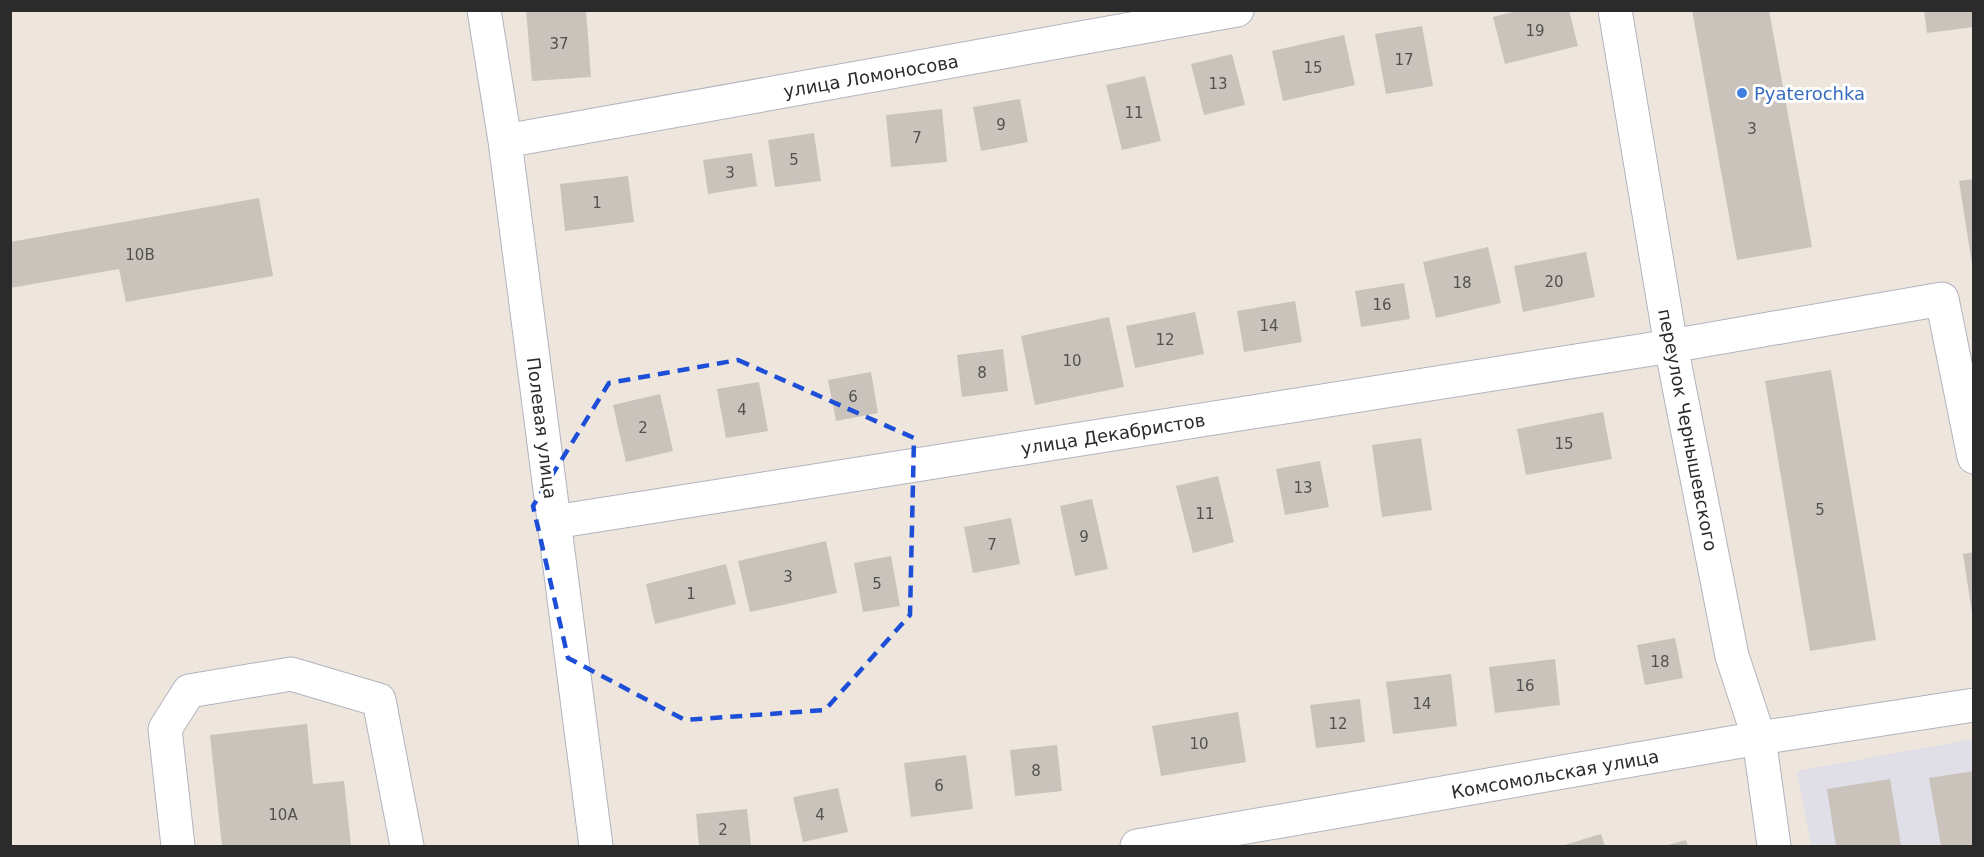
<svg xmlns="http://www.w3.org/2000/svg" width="1984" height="857" viewBox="0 0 1984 857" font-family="'DejaVu Sans',sans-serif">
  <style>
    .industrial { fill: #e0dee6 }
    .building { fill: #c9c3bc }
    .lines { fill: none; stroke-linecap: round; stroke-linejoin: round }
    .minor-casing { stroke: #b1b4c0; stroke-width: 35 }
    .minor { stroke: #fff; stroke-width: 33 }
    .marked { fill: none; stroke: #1d4ed8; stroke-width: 4.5; stroke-dasharray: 12 8; stroke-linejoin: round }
    .shop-dot { fill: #3f7fe0; stroke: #fff; stroke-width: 2 }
    .labels { text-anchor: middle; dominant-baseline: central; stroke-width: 6; stroke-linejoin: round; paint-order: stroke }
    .number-label { font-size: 15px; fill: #52514f }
    .street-label { font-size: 18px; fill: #2b2b2b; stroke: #fff }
    .shop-label { font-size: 18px; fill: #366cbe; stroke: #fff; text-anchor: start }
  </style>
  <rect width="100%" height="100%" fill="#eee6dd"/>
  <!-- industrial -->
  <path class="industrial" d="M1973,739V846H1811L1797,771Z"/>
  <!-- building -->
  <path class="building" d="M526,10H586L591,77L532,81Z
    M1520,10H1569L1578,46L1505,64L1493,17Z
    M1692,10H1769L1812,247L1737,260Z
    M1924,10H1974V27L1927,33Z
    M1422,26L1433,86L1386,94L1375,34Z
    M1344,35L1355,85L1283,101L1272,51Z
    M1232,54L1245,105L1204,115L1191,64Z
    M1145,76L1161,141L1122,150L1106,85Z
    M1020,99L1028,142L981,151L973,107Z
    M942,109L947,162L891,167L886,115Z
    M814,133L821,181L775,187L768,140Z
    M752,153L757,186L708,194L703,160Z
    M628,176L634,222L565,231L560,184Z
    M1974,179V264H1972L1959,181Z
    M259,198L273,276L126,302L119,269L10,288V242Z
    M1488,247L1501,303L1436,318L1423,262Z
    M1586,252L1595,297L1523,312L1514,266Z
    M1404,283L1410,319L1361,327L1355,291Z
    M1295,301L1302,342L1244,352L1237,311Z
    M1195,312L1204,354L1135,368L1126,326Z
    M1109,317L1124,387L1035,405L1021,336Z
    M1003,349L1008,391L962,397L957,355Z
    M1831,370L1876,640L1810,651L1765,381Z
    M871,372L878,413L836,421L828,380Z
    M759,382L768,431L726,438L717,389Z
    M660,394L673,451L626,462L613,405Z
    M1603,412L1612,459L1526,475L1517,429Z
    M1421,438L1432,510L1382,517L1372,445Z
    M1320,461L1329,507L1285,515L1276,469Z
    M1218,476L1234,542L1193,553L1176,486Z
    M1092,499L1108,569L1075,576L1060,506Z
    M1011,518L1020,564L973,573L964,527Z
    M826,541L837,593L750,612L738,561Z
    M1974,552V612L1972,613L1963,554Z
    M891,556L900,606L863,612L854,563Z
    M726,564L736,604L655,624L646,584Z
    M1675,638L1683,678L1645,685L1637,645Z
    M1555,659L1560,705L1495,713L1489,667Z
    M1451,674L1457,726L1393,734L1386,682Z
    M1360,699L1365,742L1316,748L1310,705Z
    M1238,712L1246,762L1161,776L1152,726Z
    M307,724L313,784L344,781L351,846H222L210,735Z
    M1057,745L1062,791L1015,796L1010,750Z
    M966,755L973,809L911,817L904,763Z
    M1974,771V846H1941L1929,778Z
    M1890,779L1901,846H1836L1827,789Z
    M838,788L848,832L803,842L793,797Z
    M747,809L751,846H699L696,814Z
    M1601,834L1605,846H1561Z
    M1686,840L1688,846H1664Z"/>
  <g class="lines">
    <!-- minor casing -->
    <g class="minor-casing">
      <path id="minor" d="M484,10L505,141L596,846
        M1615,10L1671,346L1732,656L1759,738L1774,846
        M505,141L1237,10
        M554,522L1671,346L1942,299L1974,457
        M178,846L165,729L189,691L291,674L379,700L407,846
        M1137,846L1759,738L1974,705"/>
    </g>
    <!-- minor -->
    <use href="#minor" class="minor"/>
  </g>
  <!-- marked area -->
  <path class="marked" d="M738,360L914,438L910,615L825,710L685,720L568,658L533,506L609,383Z"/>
  <!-- markers -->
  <circle class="shop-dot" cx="1742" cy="93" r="6"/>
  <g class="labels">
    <!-- number labels -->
    <g class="number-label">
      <text x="1535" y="31">19</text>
      <text x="559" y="44">37</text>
      <text x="1404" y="60">17</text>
      <text x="1313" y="68">15</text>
      <text x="1218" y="84">13</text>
      <text x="1134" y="113">11</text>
      <text x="1001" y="125">9</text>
      <text x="1752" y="129">3</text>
      <text x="917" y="138">7</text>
      <text x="794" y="160">5</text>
      <text x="730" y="173">3</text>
      <text x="597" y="203">1</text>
      <text x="140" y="255">10В</text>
      <text x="1554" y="282">20</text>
      <text x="1462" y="283">18</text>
      <text x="1382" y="305">16</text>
      <text x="1269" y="326">14</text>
      <text x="1165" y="340">12</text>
      <text x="1072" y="361">10</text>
      <text x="982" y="373">8</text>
      <text x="853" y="397">6</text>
      <text x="742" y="410">4</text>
      <text x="643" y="428">2</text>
      <text x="1564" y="444">15</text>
      <text x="1303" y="488">13</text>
      <text x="1820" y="510">5</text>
      <text x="1205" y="514">11</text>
      <text x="1084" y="537">9</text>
      <text x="992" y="545">7</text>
      <text x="788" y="577">3</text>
      <text x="877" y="584">5</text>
      <text x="691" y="594">1</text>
      <text x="1660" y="662">18</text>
      <text x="1525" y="686">16</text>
      <text x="1422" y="704">14</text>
      <text x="1338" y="724">12</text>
      <text x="1199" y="744">10</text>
      <text x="1036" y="771">8</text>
      <text x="939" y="786">6</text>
      <text x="283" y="815">10А</text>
      <text x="820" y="815">4</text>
      <text x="723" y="830">2</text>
    </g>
    <!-- street labels -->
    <g class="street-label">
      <text transform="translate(871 76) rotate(-10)">улица Ломоносова</text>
      <text transform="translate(542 428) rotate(83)">Полевая улица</text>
      <text transform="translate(1688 430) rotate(79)">переулок Чернышевского</text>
      <text transform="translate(1113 434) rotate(-9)">улица Декабристов</text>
      <text transform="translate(1555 774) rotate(-10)">Комсомольская улица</text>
    </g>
    <!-- shop labels -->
    <g class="shop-label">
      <text x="1754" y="93">Pyaterochka</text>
    </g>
  </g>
  <!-- border -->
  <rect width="1984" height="857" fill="none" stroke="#2b2b2b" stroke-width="24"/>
</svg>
